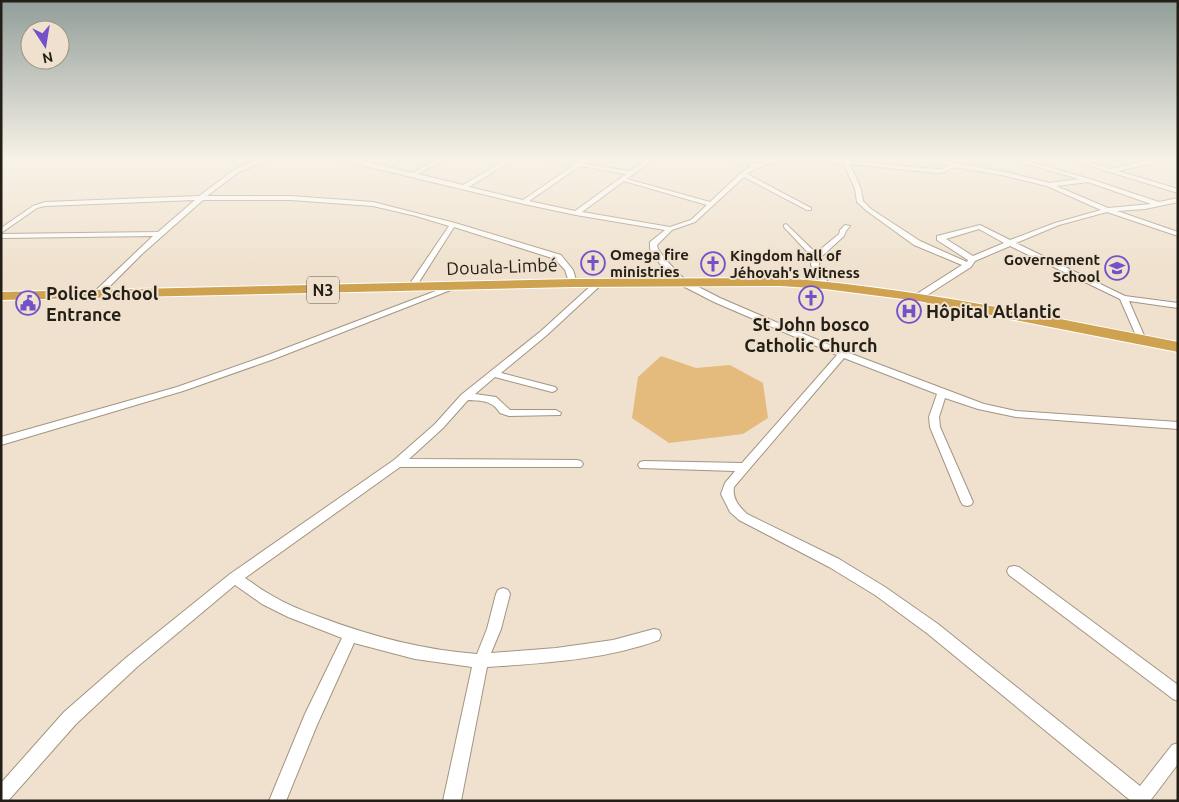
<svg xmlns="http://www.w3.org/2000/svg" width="1179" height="802" viewBox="0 0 1179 802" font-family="Ubuntu,sans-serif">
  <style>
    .green { fill: #e4bb7d }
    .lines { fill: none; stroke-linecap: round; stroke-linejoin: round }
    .minor-casing { stroke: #a29583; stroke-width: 2 }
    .trunk-casing { stroke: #fff; stroke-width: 2 }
    .minor { fill: #fff; fill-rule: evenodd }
    .trunk { fill: #cfa250; fill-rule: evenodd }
    .labels { text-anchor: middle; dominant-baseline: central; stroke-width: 4; stroke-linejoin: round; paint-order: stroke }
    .far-poi-label { font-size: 15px; font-weight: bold; fill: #231e16; stroke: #efe1cd; text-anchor: start }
    .shield { fill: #efe1cd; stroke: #60584d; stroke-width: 1 }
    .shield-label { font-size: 16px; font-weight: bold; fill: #231e16 }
    .street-label { font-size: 18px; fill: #231e16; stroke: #efe1cd }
    .poi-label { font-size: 18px; font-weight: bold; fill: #231e16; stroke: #efe1cd; text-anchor: start }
  </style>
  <rect width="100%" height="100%" fill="#efe1cd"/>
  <!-- green -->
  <path class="green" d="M661,356L696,368L730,365L763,383L768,418L743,434L669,443L632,418L638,377Z"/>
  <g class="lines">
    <!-- minor casing -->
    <g class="minor-casing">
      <path id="minor" d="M266,158H281L258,164L239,172L207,196H291L373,202L455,223L561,255L573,270L577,283L573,285H570L565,270L555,259L454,227L414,290H408L407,288L449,226L416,216L373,206L291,200H203L142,254L99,297H93V293L153,236L1,238V234L158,232L195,200L45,206L37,208L1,233V228L33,206L45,202L199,196L234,170L254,161Z
        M332,158L361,160L412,173L441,158H448L418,174L463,185L509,158H516L469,187L523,200L574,165L537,158H550L578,163L584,158H591L584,164L630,171L648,158H655L627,179L710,202L741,173L751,166L720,158H731L756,163L783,158H815L936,169H942L948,165L927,158H936L954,163L1006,172L1049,183L1079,179L1007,158H1016L1090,179L1159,202L1178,198V202L1145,209L1117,211L1178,232V236L1107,212L1059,225L1016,243L1125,296L1178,303V308L1129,301L1146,340L1142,343L1138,340L1120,299L1010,246L975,261L971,267L921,299H915V295L962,265L914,245L867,211L857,202L855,189L844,164C812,161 775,154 747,174L811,208V210H807L744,177L695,222L672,230L657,245L658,249L666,260L685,280L720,298L841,350L984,404L1016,411L1178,422V429L1016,417L978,409L945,398L939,417L940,427L973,502L971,505L967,506L963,505L961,502L930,427L929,417L937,394L844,358L734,487C732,499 739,506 747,514L839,559L885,587L938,624L1140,786L1172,745L1178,743V764L1150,801H1131L928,634L875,595L829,567L739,520L730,512L721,494L725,483L735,471L640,468L638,465L640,462L644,461L742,463L837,355L714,302L679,284L660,264L650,249V242L665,230L576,215L524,204ZM850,164L936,173L945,172L954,167L1006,176L1047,186L1101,210L1055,223L1010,240L980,225L937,236V240L968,260L967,262L920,241L871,209L863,201L861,189ZM580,166L626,174L575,211L529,201ZM624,181L707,205L691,220L670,227L582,212ZM1088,182L1151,204L1108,208L1056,186ZM979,229L1004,243L973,256L946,239Z
        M1065,158H1074L1087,162L1089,159L1113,158L1090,163L1111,169L1158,158H1178V162H1158L1118,171L1178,189V193Z
        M786,224L816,253L839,234L840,230L845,225L850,226L846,231L844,236L820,258L819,265L829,285L828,287H822L811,265L812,257L784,227V225Z
        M595,282H601L602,284L547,335L501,373L555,387L557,389L555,391L552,392L495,377L475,394L496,397L510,410H556L561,413L560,415L509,416L500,413C492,400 482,401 468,400L443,428L409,459L577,460L581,461L583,464L581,467H400L245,578C254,584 262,590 271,595C286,604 303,611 320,617C370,636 423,650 477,654L487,629L496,594L498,590L503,588L508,590L510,594L501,629L491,653L556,648L613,640L654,629L659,630L661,635L659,640C604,660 545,663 487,667L461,801H443L472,667L415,659L354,643L317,725L286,801H269L305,714L342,638L288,617L262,604L235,585L137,667L76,724L8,801H1V783L64,712L127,657L230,574L394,460L435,424L461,395L541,331Z
        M454,284H457L461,286L274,359L183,391L1,445V437L177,387L268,355Z
        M1014,566L1019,567L1178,685V701L1173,699L1009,575L1007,571L1009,567Z"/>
    </g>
    <!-- trunk casing -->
    <g class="trunk-casing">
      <path id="trunk" d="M780,278C914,287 1046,317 1178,342V352L918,301L825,289L780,286L573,287L1,300V292L573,279Z"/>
    </g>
    <!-- minor -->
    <use href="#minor" class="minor"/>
    <!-- trunk -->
    <use href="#trunk" class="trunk"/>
  </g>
  <!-- sky -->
  <linearGradient id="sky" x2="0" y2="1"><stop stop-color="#919e99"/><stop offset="0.59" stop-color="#f8f2e8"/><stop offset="1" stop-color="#f8f2e8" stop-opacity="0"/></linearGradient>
  <rect width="1179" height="270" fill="url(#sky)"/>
  <!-- icons -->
  <defs>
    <g id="church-ring" transform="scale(1.25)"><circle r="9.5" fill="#efe1cd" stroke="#7251ca" stroke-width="1.5"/><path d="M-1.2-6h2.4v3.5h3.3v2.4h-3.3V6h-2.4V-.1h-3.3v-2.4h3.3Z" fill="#7251ca"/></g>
    <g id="school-ring" transform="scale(1.25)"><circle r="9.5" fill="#efe1cd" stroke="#7251ca" stroke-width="1.5"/><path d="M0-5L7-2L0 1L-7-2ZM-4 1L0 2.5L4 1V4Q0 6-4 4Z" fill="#7251ca"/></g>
    <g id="civic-ring" transform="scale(1.25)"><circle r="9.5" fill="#efe1cd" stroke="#7251ca" stroke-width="1.5"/><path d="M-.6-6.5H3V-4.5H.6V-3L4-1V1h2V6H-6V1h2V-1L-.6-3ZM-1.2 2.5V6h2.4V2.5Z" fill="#7251ca"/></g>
    <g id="hospital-ring" transform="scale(1.25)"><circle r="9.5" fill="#efe1cd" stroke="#7251ca" stroke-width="1.5"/><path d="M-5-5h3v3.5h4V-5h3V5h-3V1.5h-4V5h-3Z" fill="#7251ca"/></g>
  </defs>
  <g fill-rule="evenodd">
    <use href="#church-ring" x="593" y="263"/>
    <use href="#church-ring" x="713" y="264"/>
    <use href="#school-ring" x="1117" y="268"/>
    <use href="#church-ring" x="811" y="298"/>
    <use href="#civic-ring" x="28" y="303"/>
    <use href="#hospital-ring" x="909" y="311"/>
  </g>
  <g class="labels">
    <!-- far-poi labels -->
    <g class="far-poi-label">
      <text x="610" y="254">Omega fire<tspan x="610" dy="17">ministries</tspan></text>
      <text x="730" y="255">Kingdom hall of<tspan x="730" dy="17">Jéhovah's Witness</tspan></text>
      <text x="1100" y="259" text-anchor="end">Governement<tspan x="1100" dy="17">School</tspan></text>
    </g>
    <!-- shield labels -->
    <rect class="shield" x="307" y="276.5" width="32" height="27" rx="4"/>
    <g class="shield-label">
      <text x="323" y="290">N3</text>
    </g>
    <!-- street labels -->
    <g class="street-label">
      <text transform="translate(502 266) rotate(-2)">Douala-Limbé</text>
    </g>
    <!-- poi labels -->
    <g class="poi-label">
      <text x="46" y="293">Police School<tspan x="46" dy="21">Entrance</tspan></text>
      <text x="926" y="311">Hôpital Atlantic</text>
      <text x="811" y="324" text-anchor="middle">St John bosco<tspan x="811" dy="21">Catholic Church</tspan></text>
    </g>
  </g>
  <!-- border -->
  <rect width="1179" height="802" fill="none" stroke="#231e16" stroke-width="5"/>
  <!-- north arrow -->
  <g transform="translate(45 45) rotate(168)"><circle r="24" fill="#efe1cd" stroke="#9d9384"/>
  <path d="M0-4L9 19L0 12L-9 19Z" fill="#7251ca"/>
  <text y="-8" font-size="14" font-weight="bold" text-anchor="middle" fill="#231e16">N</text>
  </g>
</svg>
